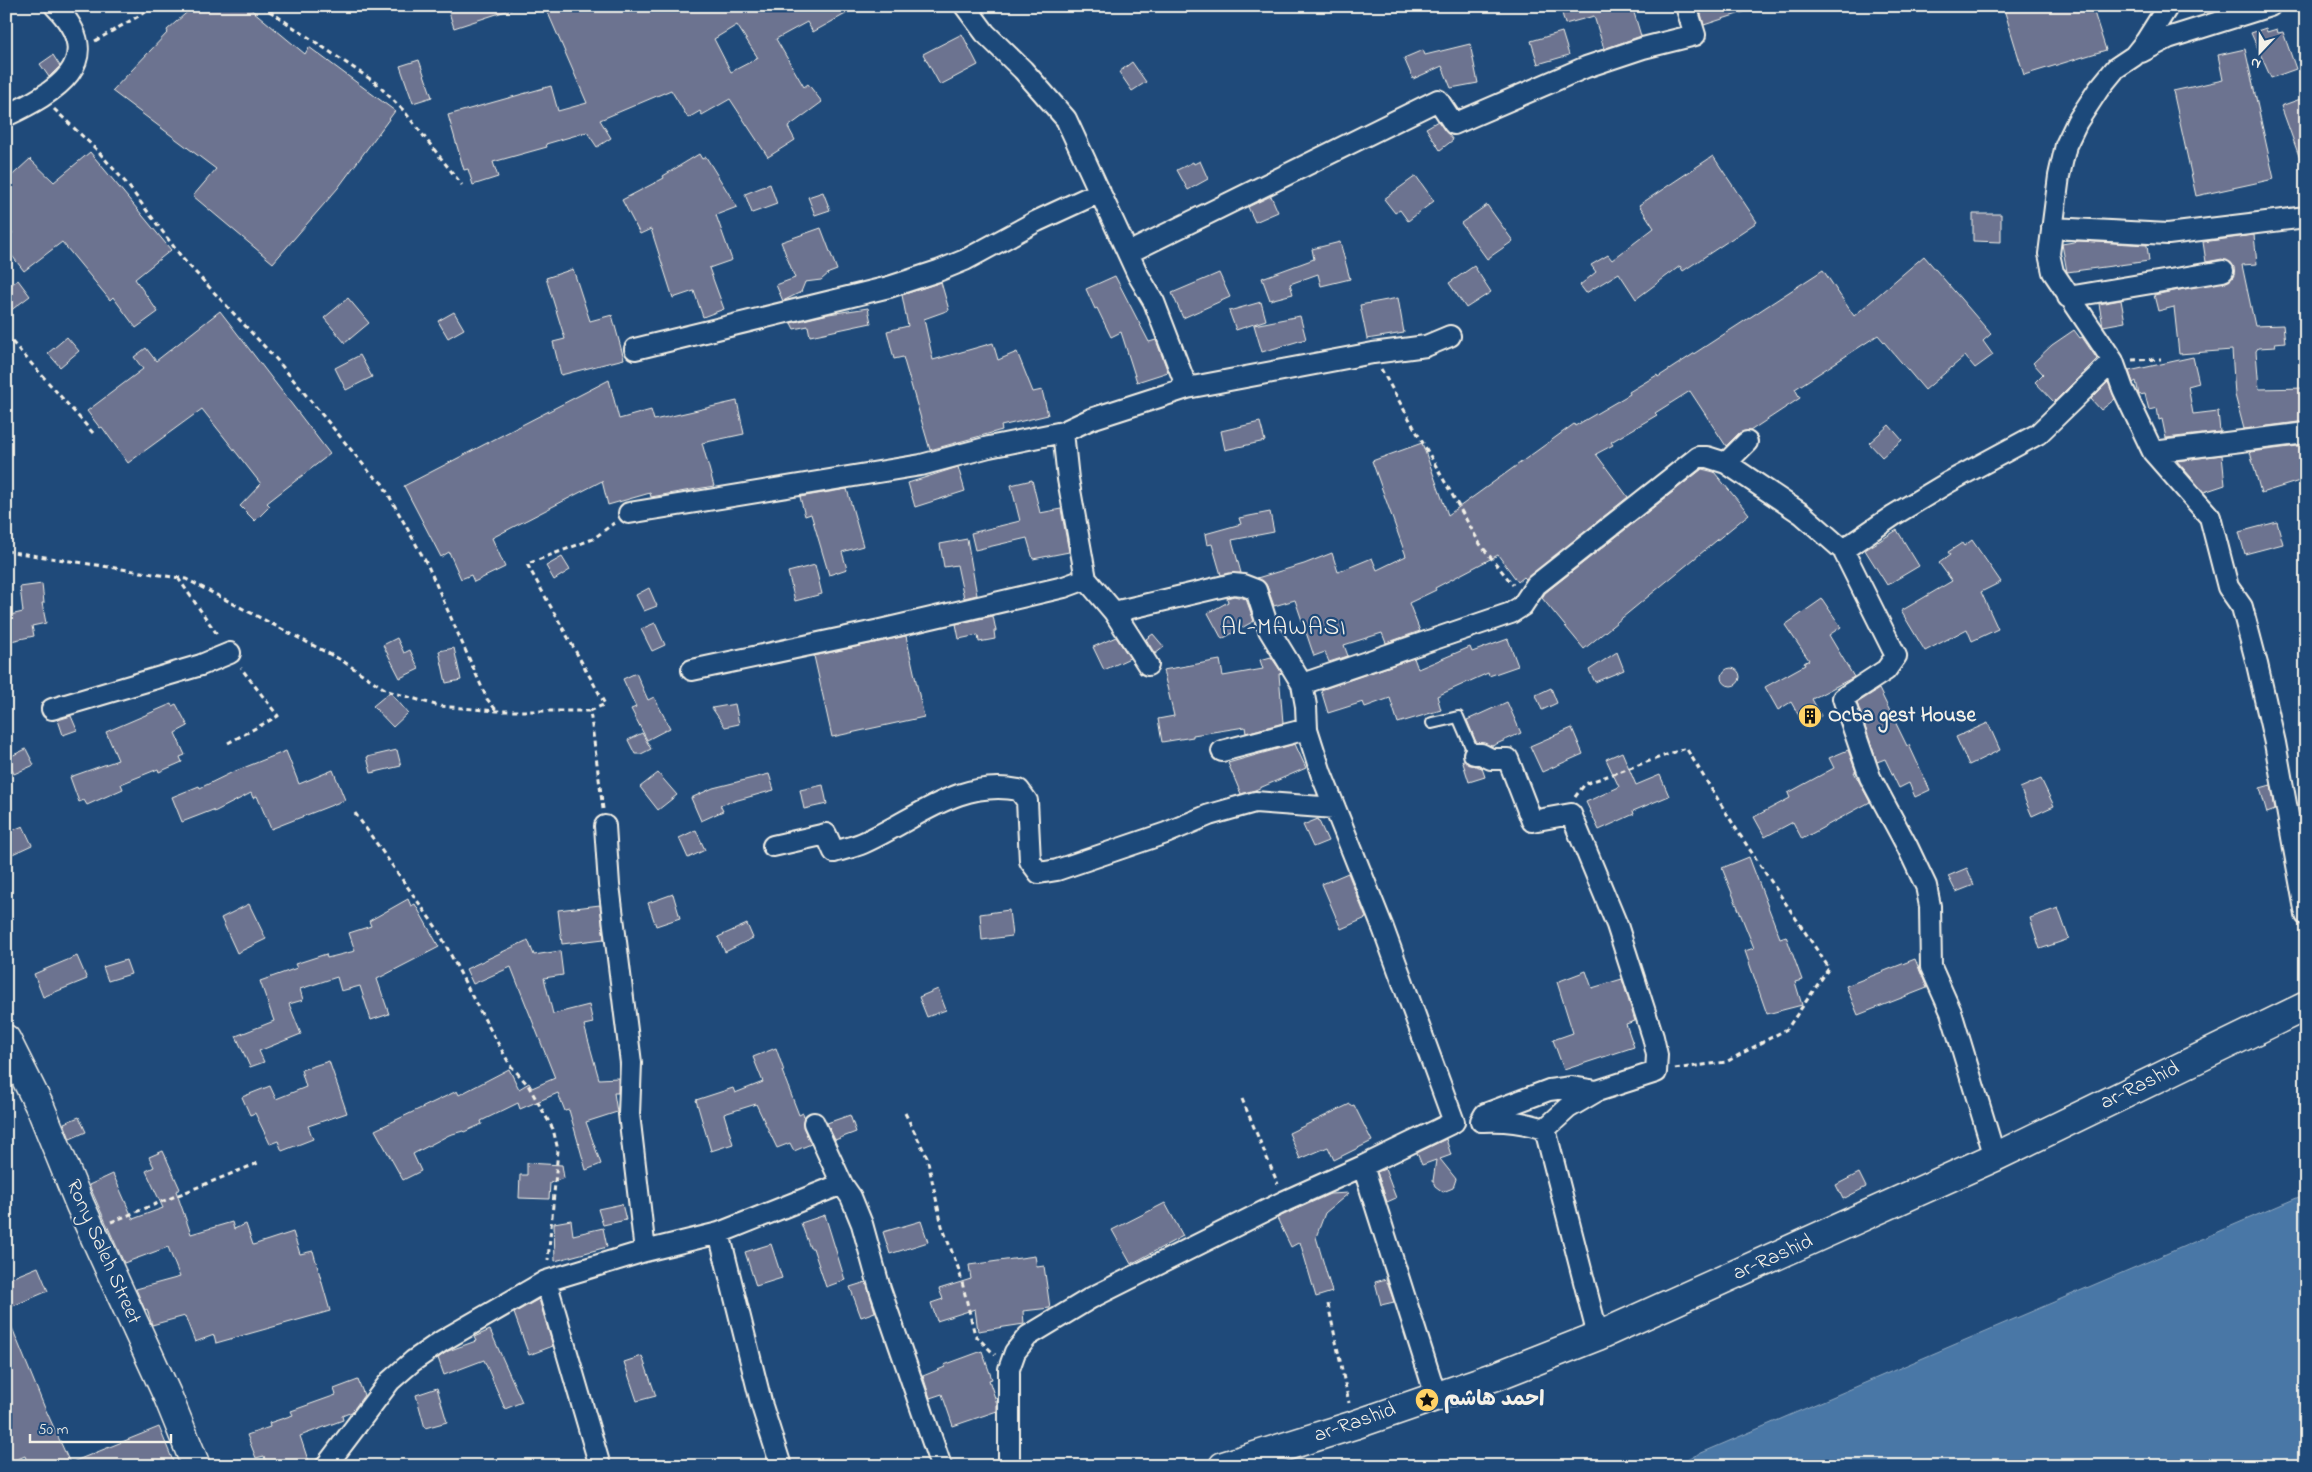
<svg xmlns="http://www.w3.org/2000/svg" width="2312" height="1472" viewBox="0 0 2312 1472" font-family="'Indie Flower','Playpen Sans Arabic',sans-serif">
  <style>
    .water { fill: #4a77a6; stroke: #8ea8c0 }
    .building { fill: #6c7390; stroke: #f4f1e8; fill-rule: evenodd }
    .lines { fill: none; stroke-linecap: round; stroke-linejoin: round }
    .lane-casing { stroke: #f4f1e8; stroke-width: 14 }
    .street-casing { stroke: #f4f1e8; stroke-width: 24 }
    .secondary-casing { stroke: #f4f1e8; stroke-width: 31 }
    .path { stroke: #f4f1e8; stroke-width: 3; stroke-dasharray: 5 4; stroke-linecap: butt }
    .lane { stroke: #1f4a7a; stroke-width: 10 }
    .street { stroke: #1f4a7a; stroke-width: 20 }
    .secondary { stroke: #1f4a7a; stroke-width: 28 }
    .labels { text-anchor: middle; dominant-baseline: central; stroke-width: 4.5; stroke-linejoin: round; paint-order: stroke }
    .poi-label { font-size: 21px; font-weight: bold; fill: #f4f1e8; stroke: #1f4a7a; text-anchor: start }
    .street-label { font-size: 21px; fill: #f4f1e8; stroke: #1f4a7a }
    .quarter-label { font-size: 24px; letter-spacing: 1px; fill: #f4f1e8; stroke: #1f4a7a }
  </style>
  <rect width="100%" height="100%" fill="#1f4a7a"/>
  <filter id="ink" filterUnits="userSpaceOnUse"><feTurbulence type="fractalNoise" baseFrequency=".02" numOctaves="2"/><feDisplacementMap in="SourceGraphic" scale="10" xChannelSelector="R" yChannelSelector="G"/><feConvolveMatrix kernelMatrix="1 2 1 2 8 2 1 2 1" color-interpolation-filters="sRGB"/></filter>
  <g filter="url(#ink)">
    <!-- water -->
    <path class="water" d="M2306,1194V1466H1671Z"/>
    <!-- building -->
    <path class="building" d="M194,6H247L305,54L309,47L395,111L338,188L273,263L193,196L216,169L112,91L168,32L167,30Z
      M447,6H511L512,9L454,28Z
      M545,6H860L813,32L807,22L776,39L804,87L808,84L822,102L788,127L795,140L768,157L730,99L702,115L700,111L688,118L671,90L600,120L611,138L597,147L587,132L546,144L547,147L493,162L498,177L473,185L468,169L464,170L448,115L551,86L558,111L587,103ZM737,25L758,58L731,72L714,39Z
      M1560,6H1632L1641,36L1604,49L1594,16L1565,24Z
      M1699,6H1752L1753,9L1704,25Z
      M2003,6H2092L2106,50L2024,75Z
      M2266,28L2267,32L2277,29L2278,33L2283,32L2296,69L2271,78L2251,33Z
      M1562,32L1569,55L1538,64L1531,41Z
      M962,34L978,65L940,85L923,54Z
      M1470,44L1478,83L1451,88L1442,66L1413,79L1404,58L1423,50L1425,55Z
      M2245,49L2274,179L2196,196L2173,91L2223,80L2218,55Z
      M53,55L60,66L49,77L40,64Z
      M419,60L432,97L413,103L400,66Z
      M1132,62L1146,82L1132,91L1119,72Z
      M2306,97V169L2304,170L2281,106Z
      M1438,121L1453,140L1440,150L1426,128Z
      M90,152L171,250L135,279L158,312L136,328L113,297L110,300L62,242L24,271L6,248V238L13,233L6,224V181L30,159L54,182Z
      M699,154L702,159L706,157L737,207L716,215L732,260L709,268L724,309L703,317L694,291L673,298L651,229L640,234L622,200L664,178L663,176Z
      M1713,156L1757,222L1683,271L1680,266L1636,299L1619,273L1586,293L1580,285L1596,272L1591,265L1608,255L1612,260L1654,228L1639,205Z
      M1200,161L1208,179L1188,190L1177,170L1193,162L1194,164Z
      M1416,176L1434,201L1408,221L1400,210L1395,213L1384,199Z
      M770,184L777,204L752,213L745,194Z
      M823,192L830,210L815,215L808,197Z
      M1271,196L1278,212L1255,222L1248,207Z
      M1487,205L1513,241L1487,259L1461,223Z
      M1973,214H2001V242L1973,241Z
      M821,228L837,270L829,273L821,280L805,282L801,292L783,301L776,285L795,278L781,242Z
      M2254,235L2257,264L2242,265L2255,326L2283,325L2285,342L2275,343L2276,347L2258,348L2256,351L2259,389L2306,388V421L2244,429L2235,395L2232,350L2179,354L2174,307L2158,311L2154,295L2230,280L2234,275L2232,264L2222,259L2206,262L2203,242Z
      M2079,241L2147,245L2149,261L2067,272L2062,244Z
      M1340,242L1350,279L1321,286L1318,274L1290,284L1293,294L1270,300L1262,278L1314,259L1312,249Z
      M1924,256L1991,334L1983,341L1993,355L1975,368L1965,356L1925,390L1878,335L1795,389L1800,398L1750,431L1739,433L1726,446L1690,391L1655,413L1657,415L1611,442L1613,445L1596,454L1628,497L1526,579L1524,577L1518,582L1498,555L1435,588L1436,590L1409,603L1420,631L1386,643L1382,633L1344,645L1348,656L1329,662L1325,652L1314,656L1295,600L1274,606L1267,586L1264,582L1257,578L1304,564L1332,553L1338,572L1372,558L1377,570L1406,556L1372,461L1422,443L1448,515L1574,424L1575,426L1630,394L1629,392L1657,375L1658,377L1823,270L1854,316Z
      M1474,266L1491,292L1466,308L1449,283Z
      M573,269L590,321L612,315L624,359L561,375L553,342L565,339L546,278Z
      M1219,273L1230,297L1183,318L1172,293Z
      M1115,276L1149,342L1156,340L1168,372L1137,382L1121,332L1111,337L1097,308L1095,309L1086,289Z
      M18,280L30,296L6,314V288Z
      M941,282L949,310L924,319L933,360L993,343L998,360L1017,352L1033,392L1042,390L1048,415L1001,426L1002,430L930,450L903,357L894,359L887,331L908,326L902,295Z
      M348,298L369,323L345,343L324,318Z
      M1398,298L1404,333L1367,339L1360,305Z
      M2121,300L2125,322L2103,326L2099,304Z
      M1261,302L1266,320L1236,330L1229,311Z
      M868,308L871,323L810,336L808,326L794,329L791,323L829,314Z
      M220,311L330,454L267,503L270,506L255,521L240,506L261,484L202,409L128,463L102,427L100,428L87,411L143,369L134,357L146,348L156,361Z
      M454,312L464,329L448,338L438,321Z
      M1300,316L1306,339L1262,352L1254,325Z
      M2074,330L2080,338L2082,337L2097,359L2054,402L2035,382L2043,374L2033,363L2052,345Z
      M67,337L79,351L60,367L48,353Z
      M360,355L372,377L346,390L335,368Z
      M2193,357L2199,383L2188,386L2193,414L2218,411L2220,432L2166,438L2162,419L2159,420L2157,408L2149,410L2145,394L2139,395L2136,381L2133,383L2129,371Z
      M609,380L619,419L651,410L654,420L737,401L744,434L702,443L714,486L651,497L650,493L608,505L602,481L492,538L505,567L474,582L471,575L461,579L449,552L441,557L404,486Z
      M2108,382L2115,399L2101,410L2091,399Z
      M1260,422L1265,441L1225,450L1221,431Z
      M1889,425L1902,440L1882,457L1869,443Z
      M2306,445V479L2261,493L2250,452Z
      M2222,455L2225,485L2204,492L2177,461Z
      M958,467L965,491L915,507L908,483Z
      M1702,469L1714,472L1749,514L1584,649L1542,598L1545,593Z
      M1032,480L1040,513L1061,509L1069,552L1033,559L1027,538L975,550L971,533L1020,521L1011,485Z
      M847,489L863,546L842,552L847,569L829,575L811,514L805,516L800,497Z
      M1270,512L1274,532L1232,540L1241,573L1221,575L1212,544L1207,545L1205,534L1241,524L1239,518Z
      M2277,522L2283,544L2245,554L2239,532Z
      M1897,530L1919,566L1887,585L1865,550Z
      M967,539L977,595L964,598L957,565L944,567L940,544Z
      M1972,540L2001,582L1981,592L1998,629L1972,641L1967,629L1925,651L1901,611L1952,581L1939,563L1950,555L1948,552L1962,543L1964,546Z
      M562,557L570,570L554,580L546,566Z
      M815,565L822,594L795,601L788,572Z
      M42,584L44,603H42L46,623L32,626L34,636L6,642V616L23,612L20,587Z
      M649,588L657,606L644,611L636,595Z
      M1234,596L1246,599L1254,621L1222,639L1208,613L1228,602L1227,598Z
      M1822,599L1841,627L1829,635L1854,677L1812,699L1821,716L1804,725L1791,702L1778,710L1765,687L1805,665L1804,663L1809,660L1785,625Z
      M993,616L996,631H994L995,639L979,642L978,635L959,639L956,624Z
      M655,623L665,645L652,651L641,629Z
      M1153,634L1164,647L1155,654L1146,639Z
      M906,636L924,717L832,737L814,656Z
      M1116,637L1130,658L1104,670L1093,647Z
      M397,638L404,653L410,650L419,669L400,678L383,645Z
      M1508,639L1518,666L1489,676L1488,673L1437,696L1441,710L1398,723L1390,698L1365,707L1363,702L1328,713L1321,690L1414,658L1418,669L1470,647L1472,652Z
      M454,648L461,680L446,683L439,651Z
      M1617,652L1624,670L1595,682L1589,670Z
      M1271,657L1282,673L1279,674L1283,723L1246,733L1245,727L1193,735V737L1162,742L1158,719L1174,716L1163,670L1220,660L1223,676L1263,669L1260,660Z
      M1722 677a9 9 0 1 1 18 0a9 9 0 1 1-18 0Z
      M636,673L648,700L654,697L670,728L647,740L631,709L636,707L623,679Z
      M1551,688L1557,703L1542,710L1536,695Z
      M1879,689L1907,746L1909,745L1930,790L1915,797L1909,783L1899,788L1885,759L1877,762L1857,703Z
      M390,692L408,713L393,727L373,706Z
      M1507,702L1521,733L1492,746L1476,742L1467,720Z
      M171,704L172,706L176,704L188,726L175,733L185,755L180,757L182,762L159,772L158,769L121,784L123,789L87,805L84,800L79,802L70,777L118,760L106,732Z
      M735,704L739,724L725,727L712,708Z
      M71,716L77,730L63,735L58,720Z
      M1988,723L2000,750L1969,765L1956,737Z
      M1572,728L1583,754L1542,772L1530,746Z
      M642,733L651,749L641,754H635L628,740Z
      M1295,744L1306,768L1255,790L1241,794L1228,763Z
      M26,749L34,765L14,774L7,758Z
      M397,750L401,766L371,773L367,757Z
      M1848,750L1856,772H1854L1870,802L1802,839L1793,822L1765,837L1754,817L1790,798L1788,793L1834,768L1829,758Z
      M286,751L299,784L333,770L345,800L271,829L257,796L253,798L251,793L214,812L213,810L182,822L172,797L199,786L200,788L233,772Z
      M1622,752L1636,785L1660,775L1669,796L1633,811L1634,814L1599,830L1586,802L1619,787L1606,759Z
      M1462,760L1469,764L1482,768L1485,777L1469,782Z
      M658,773L677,795L658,810L640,787Z
      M769,774L774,790L720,805L723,811L701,821L691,798L713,788Z
      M2041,779L2054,806L2032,816L2020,788Z
      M823,785L827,804L804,809L800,790Z
      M2271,785L2275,810L2267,813L2260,788Z
      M1318,819L1328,841L1313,847L1303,825Z
      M23,826L32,845L6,857V833Z
      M696,830L705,850L688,858L679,838Z
      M1749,857L1780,938L1786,936L1802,980L1795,982L1802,1005L1767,1014L1745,951L1754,948L1722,868Z
      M1967,868L1974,885L1956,892L1948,876Z
      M1348,873L1366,918L1341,929L1322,884Z
      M673,894L680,918L656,926L648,903Z
      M408,899L411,906L415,904L439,947L377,979L389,1014L371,1020L360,986L341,991L337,977L300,989L303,1000L289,1004L301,1034L259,1051L264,1062L250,1067L236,1036L274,1021L260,981L297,968L295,964L326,954L327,958L355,951L349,933L371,926L369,921Z
      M249,904L266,939L237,953L221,918Z
      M600,905L604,939L562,944L558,910Z
      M2058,908L2069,939L2040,949L2030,918Z
      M1009,910L1012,936L982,940L980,914Z
      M747,924L753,938L725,952L718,937Z
      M528,940L534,955L560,951L563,975L544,978L553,1014L589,1005L593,1023L584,1025L599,1079L618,1078V1093H614L617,1112L586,1122L601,1164L586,1170L569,1110L565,1111L558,1093L520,1109L518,1103L481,1121L482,1124L464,1132L463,1131L449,1135L413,1154L421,1171L403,1180L375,1130L457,1091L459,1095L509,1069L519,1089L529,1083L532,1088L555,1078L511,967L473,984L466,969Z
      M77,956L87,979L43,997L34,974Z
      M1915,959L1927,988L1858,1015L1846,986Z
      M126,960L131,974L108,981L103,967Z
      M1586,971L1592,988L1622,979L1635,1021L1626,1024L1634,1047L1564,1070L1553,1040L1573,1033L1557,982Z
      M938,989L946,1010L927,1017L919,997Z
      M776,1048L784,1071H782L799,1115L803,1113L804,1117L803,1127L811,1144L794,1151L790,1143L777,1148L756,1104L724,1114L733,1144L711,1151L696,1100L733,1088L735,1093L763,1082L753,1057Z
      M329,1061L347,1113L308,1126L313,1139L282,1151L278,1141L270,1144L255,1113L250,1115L242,1097L270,1086L276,1099L306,1087L301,1070Z
      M1350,1104L1351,1106L1354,1105L1372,1141L1334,1160L1328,1147L1300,1159L1289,1133Z
      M850,1115L856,1132L835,1140L827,1123Z
      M79,1117L86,1132L70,1139L64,1123Z
      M1446,1139L1451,1155L1440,1159L1456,1179L1453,1188L1443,1192L1435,1186L1433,1181L1436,1160L1422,1165L1417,1153Z
      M163,1151L180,1189L176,1191L191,1234L232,1222L234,1229L246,1224L253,1245L293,1232L300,1254L313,1251L330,1311L216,1343L214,1335L195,1342L185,1316L152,1325L147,1309L145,1310L136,1289L180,1277L168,1247L124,1263L89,1185L113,1174L133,1219L163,1208L146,1171L154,1167L149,1157Z
      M527,1163L562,1165L564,1178L550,1183L549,1199L519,1198L520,1175H527Z
      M1385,1169L1396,1198L1387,1202L1377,1172Z
      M1859,1173L1866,1187L1843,1199L1836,1185Z
      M1349,1193L1325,1213L1316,1237L1332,1292L1316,1297L1300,1242L1291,1247L1277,1218L1330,1194Z
      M1165,1203L1183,1236L1131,1264L1112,1230Z
      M622,1204L626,1220L603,1225L598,1209Z
      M825,1215L845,1280L826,1287L813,1248H810L801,1223Z
      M571,1220L573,1235L603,1228L607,1247L555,1261L554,1223Z
      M921,1221L928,1242L890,1254L883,1232Z
      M771,1244L782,1278L756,1286L745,1252Z
      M1035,1256L1037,1267L1044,1266L1050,1308L1023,1311L1024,1324L978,1331L975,1309L937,1321L931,1303L943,1299L939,1289L971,1279L969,1265Z
      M38,1267L48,1291L6,1309V1280Z
      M1386,1279L1394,1302L1381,1305L1375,1282Z
      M866,1282L875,1312L861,1317L850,1287Z
      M539,1299L553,1346L529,1355L514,1313Z
      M6,1313L44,1406L70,1463L159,1427L175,1466H29L25,1456L6,1464Z
      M490,1330L522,1402L505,1409L484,1360L444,1375L438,1358L448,1351L476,1341L474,1337Z
      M982,1351L992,1379L989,1380L997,1404V1411L953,1426L942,1394L930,1398L923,1376L945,1367L944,1365Z
      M642,1356L656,1396L637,1401L624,1362Z
      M358,1380L364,1395L352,1412L342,1416L343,1420L300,1436L310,1466H267L264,1456L256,1458L247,1435L270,1427L269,1423L293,1415L291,1411L336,1395L334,1389Z
      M437,1388L447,1422L425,1428L416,1395Z"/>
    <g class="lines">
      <!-- lane casing -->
      <g class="lane-casing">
        <path id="lane" d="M1432,723L1458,717L1474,754"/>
      </g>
      <!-- street casing -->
      <g class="street-casing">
        <path id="street" d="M965,6L985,33L1023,70L1066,119L1138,275L1154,302L1187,388
          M2168,6L2146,41L2134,56L2116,68L2098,90L2077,122L2066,145L2059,176L2049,254L2053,272L2113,361L2123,389L2153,452L2210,517L2228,587L2242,607L2257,664L2275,743L2306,915
          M2141,52L2168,38L2270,6
          M6,116C54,93 110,62 55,6
          M2052,228L2168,234L2306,217
          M1128,253L1438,100L1454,124L1586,67L1643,48L1695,35L1686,6
          M2068,297L2223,271
          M635,349L889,287L938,271L965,260L1037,221L1100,192
          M1063,432L1068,479L1086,579L1114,612L1148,665
          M2153,452L2306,433
          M1726,463L1802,514L1843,550L1896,656L1886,670L1843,698L1870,777L1907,846L1926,886L1930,906L1931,967L1951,1012L1995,1157
          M629,513L921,465L989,447L1063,432L1091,419L1187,388L1373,353L1426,346L1450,336
          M1843,550L1894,515L1949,482L2038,434L2113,361
          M1114,612L1233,584L1243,585L1256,590L1269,630L1302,684L1306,706L1307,729L1321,773L1383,928L1454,1122L1363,1166L1436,1396
          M692,670L880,630L1064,587L1086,579
          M1302,684L1511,613L1522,606L1536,585L1698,457H1707L1726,463L1747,442
          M52,709L201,665L230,653
          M1222,751L1307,729
          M1474,754H1481L1491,759H1508L1532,821L1571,814L1617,925L1653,1037L1657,1055L1656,1072L1597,1091L1568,1108L1545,1129L1598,1336
          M605,826L609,885L631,1063L629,1114L645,1251
          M773,846L826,834L834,852C843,849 854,847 863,843C915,820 959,778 1019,790L1027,801L1030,861L1039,873L1057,870L1166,833L1209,815L1255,802L1335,808
          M1481,1121L1485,1114L1549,1090L1572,1087L1597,1091
          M1483,1121C1506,1120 1523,1122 1545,1129
          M814,1123L842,1184L851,1197L862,1224L880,1289L941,1466
          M719,1233L762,1406L781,1466
          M546,1281L600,1466
          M326,1466L390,1381L413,1361L442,1341L546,1281L645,1251L719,1233L842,1184
          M1009,1466V1369L1015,1352L1028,1336L1091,1298L1285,1201L1363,1166"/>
      </g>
      <!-- secondary casing -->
      <g class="secondary-casing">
        <path id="secondary" d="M6,1039L41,1109L80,1205L168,1397L196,1466
          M1223,1466L1354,1425L1499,1375L1598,1336L1995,1157L2306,1006"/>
      </g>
      <!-- path -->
      <path class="path" d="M262,6L376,83L404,111L462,185
        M95,41L156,6
        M54,109L96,149L127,184L183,259L277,360L371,474L382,483L428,566L487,699L497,711
        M6,335L94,434
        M2132,360L2161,359
        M1381,369L1480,544L1513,585
        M6,551L186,579L341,660L388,691L439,706L497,711H590
        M178,578L219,637
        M228,743L278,716L241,668
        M1575,797L1585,784L1686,748L1740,835L1829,968L1787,1029L1726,1062L1674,1069
        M603,809L590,711L605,704L527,564L593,539L614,523
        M355,813L438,930L475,1002L510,1065L528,1085L553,1129L558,1150L548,1260
        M1242,1099L1278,1184
        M905,1113L927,1157L942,1226L959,1270L975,1335L995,1355
        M111,1222L258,1163
        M1328,1304L1349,1403"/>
      <!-- lane -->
      <use href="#lane" class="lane"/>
      <!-- street -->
      <use href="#street" class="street"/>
      <!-- secondary -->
      <use href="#secondary" class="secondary"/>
    </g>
  </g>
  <!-- icons -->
  <defs>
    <g id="building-disc" transform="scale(1.25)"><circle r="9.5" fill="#ffd166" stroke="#1f4a7a"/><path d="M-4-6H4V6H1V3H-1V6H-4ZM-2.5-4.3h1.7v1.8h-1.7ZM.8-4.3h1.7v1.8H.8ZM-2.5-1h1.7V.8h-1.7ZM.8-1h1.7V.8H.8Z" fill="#111"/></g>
    <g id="sight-disc" transform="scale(1.25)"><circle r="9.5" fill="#ffd166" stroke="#1f4a7a"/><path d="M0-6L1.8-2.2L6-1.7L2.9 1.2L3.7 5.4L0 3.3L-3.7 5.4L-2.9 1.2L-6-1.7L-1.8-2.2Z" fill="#111"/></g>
  </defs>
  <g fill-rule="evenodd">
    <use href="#building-disc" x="1810" y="716"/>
    <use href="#sight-disc" x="1427" y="1400"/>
  </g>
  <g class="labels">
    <!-- poi labels -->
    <g class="poi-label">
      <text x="1828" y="716">Ocba gest House</text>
      <text x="1444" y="1400">احمد هاشم</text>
    </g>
    <!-- street labels -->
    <g class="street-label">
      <text transform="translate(2140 1086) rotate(-26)">ar-Rashid</text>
      <text transform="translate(103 1252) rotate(66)">Rony Saleh Street</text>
      <text transform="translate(1773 1258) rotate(-24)">ar-Rashid</text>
      <text transform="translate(1355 1423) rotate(-19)">ar-Rashid</text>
    </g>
    <!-- quarter labels -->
    <g class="quarter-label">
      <text x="1284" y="628">AL-MAWASI</text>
    </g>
  </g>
  <!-- margin -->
  <rect width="2312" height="1472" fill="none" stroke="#1f4a7a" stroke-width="25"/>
  <rect x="12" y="12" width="2287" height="1447" fill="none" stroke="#f4f1e8" stroke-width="2" filter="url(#ink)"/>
  <!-- north arrow -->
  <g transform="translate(2260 52) rotate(202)" stroke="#1f4a7a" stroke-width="4" paint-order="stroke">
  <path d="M0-4L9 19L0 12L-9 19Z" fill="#f4f1e8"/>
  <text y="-8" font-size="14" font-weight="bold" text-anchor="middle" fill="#f4f1e8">N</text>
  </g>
  <!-- scale -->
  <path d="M30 1434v8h141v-8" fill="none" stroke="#f4f1e8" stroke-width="2.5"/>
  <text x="38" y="1434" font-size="15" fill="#f4f1e8" stroke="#1f4a7a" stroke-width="4" paint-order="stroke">50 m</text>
</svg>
